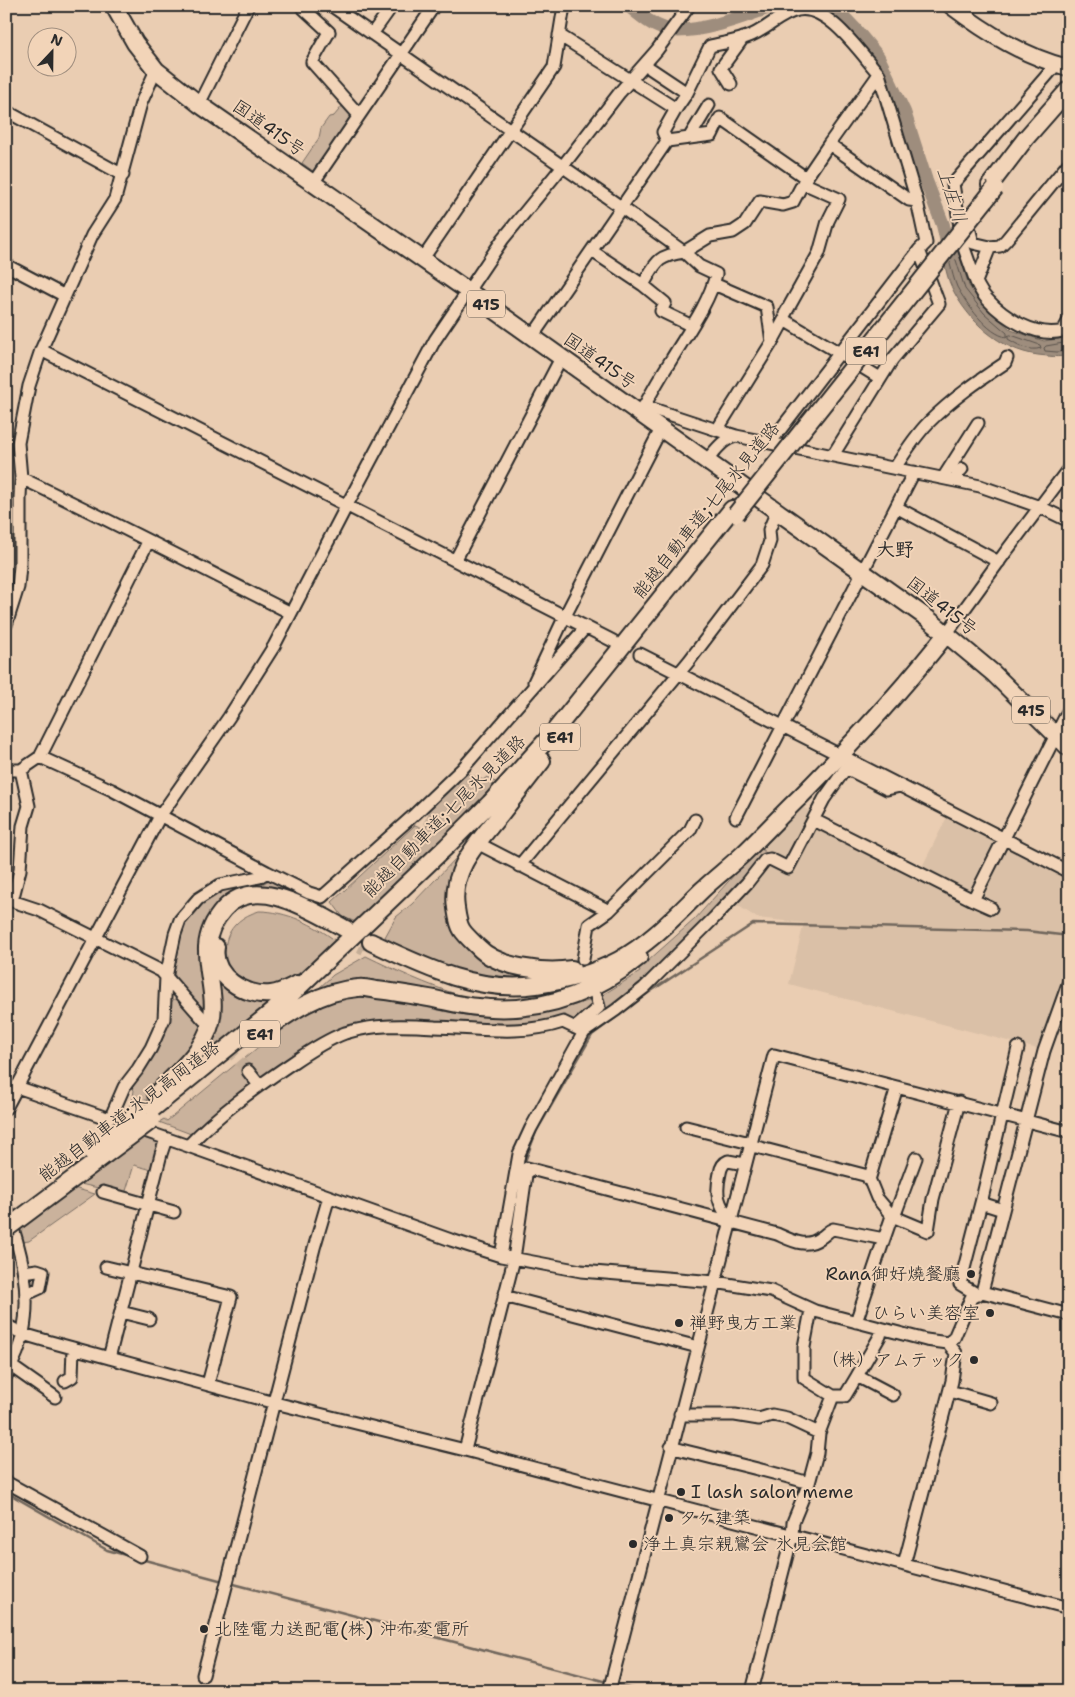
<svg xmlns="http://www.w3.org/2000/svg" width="1075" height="1697" viewBox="0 0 1075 1697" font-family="'Shantell Sans','Klee One',sans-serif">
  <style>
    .built { fill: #dac0a7 }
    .green { fill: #cab29c; stroke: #7a6e64 }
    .water { fill: #9e8d7d; stroke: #70665c }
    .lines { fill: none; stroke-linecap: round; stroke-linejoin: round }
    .shore { stroke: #59524c; stroke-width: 1 }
    .stream { stroke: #70665c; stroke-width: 2.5 }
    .river { stroke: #9e8d7d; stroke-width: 14 }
    .minor-tunnel { stroke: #c4ad97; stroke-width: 11; stroke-dasharray: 11 5.5; stroke-linecap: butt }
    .highway-tunnel { stroke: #c4ad97; stroke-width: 16; stroke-dasharray: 16 8; stroke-linecap: butt }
    .minor-casing { stroke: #2b2b2b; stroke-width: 15 }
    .major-casing { stroke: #2b2b2b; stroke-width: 19 }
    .highway-casing { stroke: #2b2b2b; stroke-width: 20 }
    .minor { stroke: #f2d4b8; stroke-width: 11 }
    .major { stroke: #f2d4b8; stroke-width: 15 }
    .highway { stroke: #f2d4b8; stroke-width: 16 }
    .highway-bridge-casing { stroke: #2b2b2b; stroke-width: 20; stroke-linecap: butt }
    .highway-bridge { stroke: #f2d4b8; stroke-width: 16 }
    .poi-dot { fill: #2b2b2b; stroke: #f2d4b8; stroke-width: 2 }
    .labels { text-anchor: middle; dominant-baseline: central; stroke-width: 4; stroke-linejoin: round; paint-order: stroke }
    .shield { fill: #f2d4b8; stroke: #675e55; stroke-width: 1 }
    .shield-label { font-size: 16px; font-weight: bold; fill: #2b2b2b }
    .street-label { font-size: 18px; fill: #2b2b2b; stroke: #f2d4b8 }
    .poi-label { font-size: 18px; fill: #2b2b2b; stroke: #f2d4b8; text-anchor: start }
    .water-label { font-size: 19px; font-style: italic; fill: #484440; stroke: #f2d4b8 }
    .neighbourhood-label { font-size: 19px; font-weight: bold; fill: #2b2b2b; stroke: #f2d4b8 }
  </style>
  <rect width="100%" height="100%" fill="#eacdb2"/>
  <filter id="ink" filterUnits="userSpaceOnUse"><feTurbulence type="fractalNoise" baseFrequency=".02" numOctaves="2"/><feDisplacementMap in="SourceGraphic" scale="10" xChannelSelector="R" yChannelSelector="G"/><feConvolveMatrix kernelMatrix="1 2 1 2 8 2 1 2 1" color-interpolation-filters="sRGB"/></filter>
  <g filter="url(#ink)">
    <!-- built -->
    <path class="built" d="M800,806L922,867L948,815L1069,876V969L1038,1049L789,984L804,923L757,918L728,899L766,854L759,847Z"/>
    <!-- green -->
    <path class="green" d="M343,105L357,115L317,174L302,163L319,138L321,128L329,117L334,116Z
      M464,772L483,780L487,777L497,783C452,832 404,877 356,922L343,917L332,902L415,825L425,829L427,825L435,827L440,819L424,811Z
      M759,847L766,853L727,901L675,955L607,1012L601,996L640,972L639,969L695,919Z
      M458,856L451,874L461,939L472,953L491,965L508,972L538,978C526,979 514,981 503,980C462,976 418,962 385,937L396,917L412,904Z
      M271,879L328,907L330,913L270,889L212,916L206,1016L180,985L175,976L173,967L181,928L194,907L226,888L264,883Z
      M259,911C286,911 315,925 336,941C319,957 301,976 278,984C226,1003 200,928 259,911Z
      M366,956C397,971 427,985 459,995C472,999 485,998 497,1004L336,984L317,990L333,975Z
      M214,968C231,996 241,1002 274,1001L201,1062L212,1045L220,1020Z
      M355,997C393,998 428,1009 465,1015C511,1022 551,1013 594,999L596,1007L573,1022L547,1021L503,1026L378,1021L359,1024L344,1029L266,1078H259L244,1059C279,1030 307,1002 355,997Z
      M174,999H180L204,1029C194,1055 154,1092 133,1112L131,1111L134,1090L132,1088L155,1053L162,1040L166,1028L170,1004Z
      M236,1064L252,1081L251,1088L191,1134L159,1122L164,1119L167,1121Z
      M140,1135L160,1143L152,1170L134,1165L125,1194L76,1183Z
      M70,1187L95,1194L29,1241L23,1242L17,1226Z"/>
    <!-- water -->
    <path class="water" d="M956,244L969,286L988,309L1011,330L1044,341L1069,337V355C1058,358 1049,356 1038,355C1000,350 968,321 952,288C948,280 946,270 944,262Z"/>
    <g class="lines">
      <!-- shore -->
      <path class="shore" d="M953,258L956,260L965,289L984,313L1007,333V337C988,335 966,303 957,287C954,280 952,271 950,264Z
        M1011,335L1040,345L1041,348C1030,352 1018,345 1008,339V336Z
        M1069,342L1046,346L1044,348L1045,351L1057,352L1069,351"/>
      <!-- stream -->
      <path class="stream" d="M639,999L753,924L1027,931L1069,936
        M524,1164L536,1132L592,1035L615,1018
        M6,1492L107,1550L129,1556
        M141,1559L223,1581
        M230,1583L607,1682
        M615,1684L641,1691"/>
      <!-- river -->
      <path class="river" d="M629,6C640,15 651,25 665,29C694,36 745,16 772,6
        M833,6L854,28L878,57L904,112L926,181L943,225L950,255"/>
      <!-- minor-tunnel -->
      <path class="minor-tunnel" d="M426,818L483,846
        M206,1024L248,1071"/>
      <!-- highway-tunnel -->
      <path class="highway-tunnel" d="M339,934L365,947"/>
      <!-- minor casing -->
      <g class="minor-casing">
        <path id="minor" d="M301,6L329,32L312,62L359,115
          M332,6L621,207L684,252
          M372,34L392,6
          M559,35L676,109L687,93
          M1056,65L953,184L963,245L976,282L990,247L1000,246L1006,240L1069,163
          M651,69L687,93L710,46C727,42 746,40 761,30C772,24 785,12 798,10C828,4 861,54 879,74
          M731,84L721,68L743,38
          M199,104L248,6
          M6,111L123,175
          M689,138L709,105
          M667,141L663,132L676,109
          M829,144L879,74L917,201
          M806,178L829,144L909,200L917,201L926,243L919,250
          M313,183L434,6
          M967,219L973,243L990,247
          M592,251L643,285C656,263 656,256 684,252
          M422,260L554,67L564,6
          M6,265L65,296
          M976,282C979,288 982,294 987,299C1004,318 1036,338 1063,331L1069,320
          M714,284L767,307L772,342L784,320L848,358
          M643,285L665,303L661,311L692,326
          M532,337L667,141L712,135L720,118L806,178L803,183
          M41,350L613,641
          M862,367L880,378
          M644,406L717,430
          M640,414C650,395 660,377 671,360C686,335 710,302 716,274L699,266L684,252L710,236L733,232L745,224L760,201L783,205L793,202L803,183L839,199L828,221L819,253L785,314
          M736,436L717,430L772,342
          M770,443L919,250L939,304L892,360L833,455
          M707,460C715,451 724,438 736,436L980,486L1040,507L1069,521
          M895,468C905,452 916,435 929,422C952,399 978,381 1005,363L1007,358
          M21,478C112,521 201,568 291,613
          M943,478L978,423
          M956,481L958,473L962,469
          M896,507L999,562
          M456,559L561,358
          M6,625L18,587L20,566V497L21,478L18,443L29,386L41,350L92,235L115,199L141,103L156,70
          M947,633L1005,553L1069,468
          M640,654L832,751
          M534,682L565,616L661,429
          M40,757L112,790L267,872L309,893L322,897L415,814L462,769L586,627
          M844,757L1069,872
          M6,770H21L40,757L148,542
          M21,770L29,806L23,826L20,870L12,901L39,910L161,971L204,1020
          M736,817L914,472
          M814,820L973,900
          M483,846L609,911
          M519,866L689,661L762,565L770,541L769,530L777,511
          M991,908L973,900L1069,709
          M583,959L589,925L609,911L690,830L695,820
          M575,1028L599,1007L596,996
          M248,1071L259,1085
          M6,1087H17L188,1146L451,1240L501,1256L581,1271L715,1282L771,1291L815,1311L926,1340L948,1343L956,1353L952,1381L904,1565
          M6,1108L160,816L229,717L274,646L347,505L435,340L503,239L562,167L620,92L657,50L689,6
          M110,1119L124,1087L138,1069L151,1048L164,1019L166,977L175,934L180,920L198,899L220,885L259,877L267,872
          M686,1127L750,1143
          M749,1145L868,1176L877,1198L892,1216
          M188,1146C218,1114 255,1088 292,1063C308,1052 326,1040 345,1033C374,1024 405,1025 435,1027C478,1028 521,1036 563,1022L584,1032
          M869,1180L897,1087
          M103,1192L174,1212
          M981,1203L1018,1048
          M6,1207C20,1247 32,1290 23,1333C20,1348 13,1363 6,1376
          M894,1217L916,1158
          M730,1221C718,1202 715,1195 720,1173C721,1167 723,1163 728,1161L745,1164
          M501,1256L519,1154L531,1128L584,1032L616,1010L644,988L714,918L747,883L765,860L770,859L788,868L824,799L846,768L887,789L900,786
          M106,1267L231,1297L208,1384
          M24,1272L37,1270L43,1272L40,1288L27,1294
          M982,1292L1044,1051L1069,981
          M978,1295L960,1284L981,1203L1003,1210
          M504,1296L698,1347
          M121,1312L149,1319
          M856,1322L884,1239
          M6,1325L23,1334L47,1341L275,1403L465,1450L1069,1608
          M948,1343L954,1338L971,1298L982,1292L1069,1315
          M109,1358L161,1154L166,1139
          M11,1366L55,1397
          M857,1376L880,1336L882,1329
          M65,1381L72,1377L73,1348
          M950,1391L991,1403
          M833,1396H845L857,1376L893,1395
          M680,1414L686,1415H735L759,1419L772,1415L787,1418L819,1433
          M671,1447C717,1460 763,1469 809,1483
          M465,1450L514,1259L527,1168L777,1234C791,1240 806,1249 820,1238C826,1235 827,1231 833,1229L884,1239L892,1216L928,1231L933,1199L959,1102
          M6,1482L140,1556
          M203,1675L314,1248L329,1197
          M609,1691L774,1055L1069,1132
          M752,1691L792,1536L793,1522L809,1483L817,1453L819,1433L833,1396L804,1378V1347L811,1310"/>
      </g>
      <!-- major casing -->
      <g class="major-casing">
        <path id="major" d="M951,6C988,34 1024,56 1069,68"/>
      </g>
      <!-- highway casing -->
      <g class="highway-casing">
        <path id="highway" d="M114,6L135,43L156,70L199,104L468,291L927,618L993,673L1069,748
          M990,185L1026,138L1069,89
          M542,761C528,779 514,797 500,815C478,842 450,870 456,908C457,915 458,924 462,930C466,936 473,942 478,947C498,968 544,973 572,969
          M371,942C424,967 476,993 536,985C565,981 593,974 619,960C652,942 676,915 702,890C715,878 729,867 742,855C762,836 781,815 801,796C852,744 902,691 947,633
          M216,947C211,976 245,997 271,994C280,993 289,988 297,984
          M260,1034C290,1012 320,991 358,988C364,987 371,989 377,990C394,992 412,995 429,998C445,1001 461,1006 478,1007C539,1014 592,995 639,957
          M156,1094C176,1074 204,1051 211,1022C217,998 206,971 207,947C208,932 214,920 224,909C256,873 314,912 346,929
          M145,1115L279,1006L447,846L490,803L552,734L732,509"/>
      </g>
      <!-- minor -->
      <use href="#minor" class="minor"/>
      <!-- major -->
      <use href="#major" class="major"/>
      <!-- highway -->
      <use href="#highway" class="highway"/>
      <!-- highway-bridge casing -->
      <g class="highway-bridge-casing">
        <path id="highway-bridge" d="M736,514L995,188
          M93,1154L140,1110
          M6,1229L152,1120"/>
      </g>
      <!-- highway-bridge -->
      <use href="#highway-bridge" class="highway-bridge"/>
    </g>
  </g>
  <!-- markers -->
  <g class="poi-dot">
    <circle cx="971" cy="1274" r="5"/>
    <circle cx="990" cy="1313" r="5"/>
    <circle cx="679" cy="1323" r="5"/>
    <circle cx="974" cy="1360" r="5"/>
    <circle cx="681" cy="1492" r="5"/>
    <circle cx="669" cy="1518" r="5"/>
    <circle cx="633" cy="1544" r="5"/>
    <circle cx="204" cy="1629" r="5"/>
  </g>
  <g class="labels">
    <!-- shield labels -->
    <g class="shield">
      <rect x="467" y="290.5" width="38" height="27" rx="4"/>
      <rect x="846" y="337.5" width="40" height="27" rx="4"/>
      <rect x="1012" y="696.5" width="38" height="27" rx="4"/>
      <rect x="540" y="723.5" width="40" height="27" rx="4"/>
      <rect x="240" y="1020.5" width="40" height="27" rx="4"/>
    </g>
    <g class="shield-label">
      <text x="486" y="304">415</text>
      <text x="866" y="351">E41</text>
      <text x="1031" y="710">415</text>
      <text x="560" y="737">E41</text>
      <text x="260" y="1034">E41</text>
    </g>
    <!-- street labels -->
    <g class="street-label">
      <text transform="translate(269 128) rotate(35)">国道415号</text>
      <text transform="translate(600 361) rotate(35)">国道415号</text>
      <text transform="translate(706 510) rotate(-51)">能越自動車道;七尾氷見道路</text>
      <text transform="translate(942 606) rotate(38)">国道415号</text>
      <text transform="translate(444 816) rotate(-45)">能越自動車道;七尾氷見道路</text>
      <text transform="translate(129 1111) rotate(-37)">能越自動車道;氷見高岡道路</text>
    </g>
    <!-- poi labels -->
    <g class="poi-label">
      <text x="961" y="1274" text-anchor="end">Rana御好燒餐廳</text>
      <text x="980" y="1313" text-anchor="end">ひらい美容室</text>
      <text x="689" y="1323">禅野曳方工業</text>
      <text x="964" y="1360" text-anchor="end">（株）アムテック</text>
      <text x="691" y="1492">I lash salon meme</text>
      <text x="679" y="1518">タケ建築</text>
      <text x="643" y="1544">浄土真宗親鸞会 氷見会館</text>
      <text x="214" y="1629">北陸電力送配電(株) 沖布変電所</text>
    </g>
    <!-- water labels -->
    <g class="water-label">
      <text transform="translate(952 195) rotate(72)">上庄川</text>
    </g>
    <!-- neighbourhood labels -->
    <g class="neighbourhood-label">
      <text x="895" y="549">大野</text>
    </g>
  </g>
  <!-- margin -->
  <rect width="1075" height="1697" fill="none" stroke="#f2d4b8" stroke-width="25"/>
  <rect x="12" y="12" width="1050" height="1672" fill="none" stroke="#2b2b2b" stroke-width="2" filter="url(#ink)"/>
  <!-- north arrow -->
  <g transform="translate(52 52) rotate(22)"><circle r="24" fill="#f2d4b8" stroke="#a29080"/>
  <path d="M0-4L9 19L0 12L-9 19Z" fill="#2b2b2b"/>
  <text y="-8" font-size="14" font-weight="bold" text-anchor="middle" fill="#2b2b2b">N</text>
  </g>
</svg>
